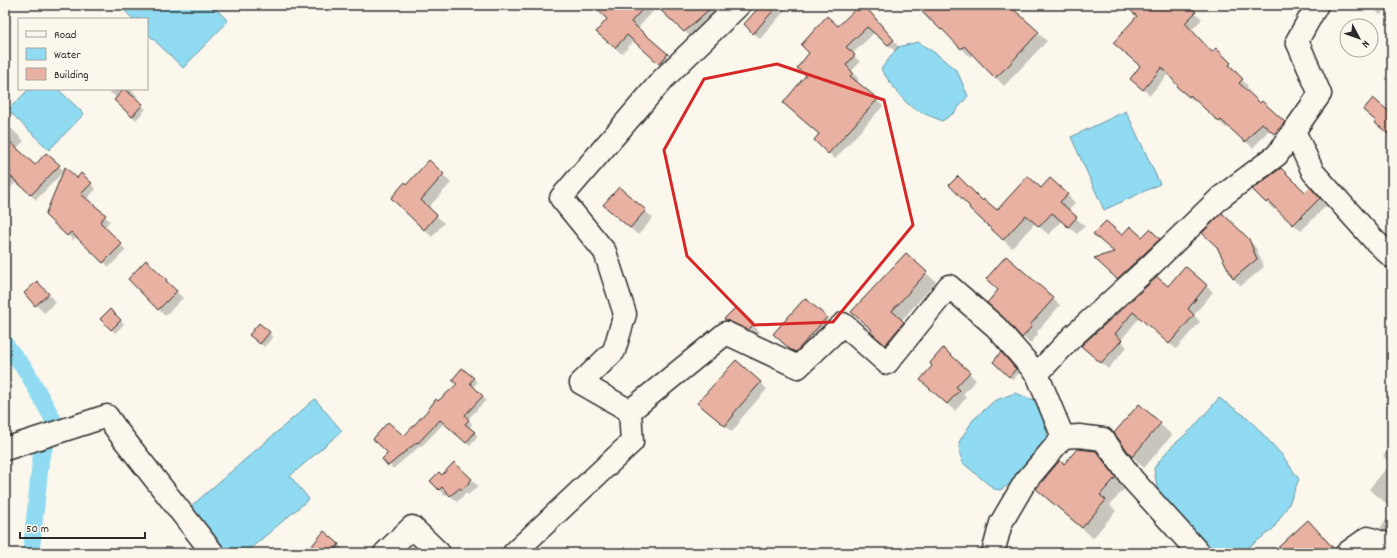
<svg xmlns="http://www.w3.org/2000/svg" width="1397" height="558" viewBox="0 0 1397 558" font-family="Dekko,sans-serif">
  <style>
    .water { fill: #90dbf1; stroke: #6895a2 }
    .shadow { fill: #0003 }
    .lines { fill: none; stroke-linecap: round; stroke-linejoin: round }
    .canal { stroke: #90dbf1; stroke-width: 17 }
    .building { fill: #e9b1a1; stroke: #2b2b2b }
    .minor-casing { stroke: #2b2b2b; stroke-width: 25 }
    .minor { stroke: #fbf7ec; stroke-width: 22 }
    .marked { fill: none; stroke: #d62828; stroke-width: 3; stroke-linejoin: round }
  </style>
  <rect width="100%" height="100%" fill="#fbf7ec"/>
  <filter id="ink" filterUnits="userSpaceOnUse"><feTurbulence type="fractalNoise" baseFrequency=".025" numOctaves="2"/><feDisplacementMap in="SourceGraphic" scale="8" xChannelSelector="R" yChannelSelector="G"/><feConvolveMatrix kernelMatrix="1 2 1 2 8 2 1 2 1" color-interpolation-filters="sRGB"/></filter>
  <g filter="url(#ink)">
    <!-- water -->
    <path class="water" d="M119,5H212L228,21L183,68L147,33V19H133Z
      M918,42L938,55L957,71L968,96L954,113L942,121C931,116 917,112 908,104C897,94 889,81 881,69L898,47Z
      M29,89H58L84,114L49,150L8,110Z
      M1126,111L1160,184L1104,210L1071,137Z
      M1015,393L1034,400L1044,414L1048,441L1013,482L1000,490L994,489L963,463L960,455L959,442L973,420L994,401Z
      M1219,398L1248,418L1282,455L1299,479L1289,504L1273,529L1241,553H1217L1193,531L1157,488L1154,468L1169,449L1193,428Z
      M315,399L342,431L290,476L309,499L245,553H227L189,508Z"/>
    <!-- shadow -->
    <path class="shadow" d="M596,5H719L723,10L692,38L658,6L637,29L674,62L667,70L634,41L622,54L604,39L608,19Z
      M762,5H785L788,7L760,39L745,24Z
      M861,5H863L869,10L899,47L895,51L874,33L852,54L860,62L851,72L859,79L856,82L883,106L835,159L821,146L820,134L807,76L798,67Z
      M916,5H1010L1015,10L1014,12L1047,41L1004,86L973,54L970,57L951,37L932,20L930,22Z
      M1130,5H1188L1202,19L1191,31L1212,53L1216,50L1237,71L1235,73L1248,86L1245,90L1261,105L1291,129L1281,140L1270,129L1253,148L1228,126L1226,128L1197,100L1196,102L1185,94L1178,87L1179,85L1169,73L1150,95L1138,85L1141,67L1138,17L1128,7Z
      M1371,5H1391L1380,15Z
      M106,89H130L138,97L136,100L146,109L136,120L116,100L117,98Z
      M1392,104V137L1386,111Z
      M10,127L24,141L16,149L35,167L59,166L64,171L36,200L19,184L18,185L15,183L5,193V132Z
      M1392,141V150L1388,146Z
      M429,161L451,183L428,208L444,223L432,237L392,198L407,186Z
      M81,174L96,189L86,200L110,221L104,228L126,250L109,267L77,236L73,240L46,215Z
      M1041,189L1067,194L1075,203L1068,211L1085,226L1077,234L1061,221L1049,235L1035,223L1012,248L978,217L983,202L997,212Z
      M1254,189L1317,195L1326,206L1301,231L1276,208L1274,210Z
      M645,211L653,218L638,235L612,213Z
      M1150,231L1164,245L1123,283L1101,263L1115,253L1122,236L1143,238Z
      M1248,239L1256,248L1264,267L1241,286L1234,279L1218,247Z
      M906,254L936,282L901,321L913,332L895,353L862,321Z
      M146,262L183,298L165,316L129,279Z
      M1185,268L1213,292L1194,315L1200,322L1176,349L1140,317L1121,340L1127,347L1108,369L1083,346L1168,287Z
      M45,290L56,303L44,313L25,293Z
      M999,290L1053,299L1060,305L1037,332L1038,334L1030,344L1010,322Z
      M736,308L760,332L756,337L733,327L726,319Z
      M110,310L124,324L115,333L102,319Z
      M826,317L838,329L803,361L774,334Z
      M269,333L273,337L264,347L254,338Z
      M1004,357L1019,373L1013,380L994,362Z
      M736,361L767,389L739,421L740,422L732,432L705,410Z
      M462,369L477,382L473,388L486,400L468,419L472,424L469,428L478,436L470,446L444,423L422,446L421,445L393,469L384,459L438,402L458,384Z
      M969,373L976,380L963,394L966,398L955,411L928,387Z
      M1139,406L1172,435L1144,468L1133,457L1116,433Z
      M5,417L9,423L5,425Z
      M1392,445V508L1369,489L1390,464L1383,456Z
      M1096,452L1106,462L1125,488L1110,505L1116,511L1093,538L1037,489L1065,465Z
      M454,463L478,486L468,495L466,493L457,502L448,493L445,496L431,481L442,476Z
      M5,485L10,515L5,516Z
      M1392,514V536L1385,533L1380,528Z
      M324,532L339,545L346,553H316Z
      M1259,549L1263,553H1256Z"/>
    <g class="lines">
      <!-- canal -->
      <path class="canal" d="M5,344L27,372L54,421L41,457L31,553"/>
    </g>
    <!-- building -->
    <path class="building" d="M592,5H646L631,22L668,54L659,64L627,35L615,48L596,32L607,19Z
      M655,5H714L684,32Z
      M761,5H778L753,34L744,24Z
      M860,5H864L894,40L888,45L867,27L846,47L855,55L846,65L853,73L850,76L878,99L828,154L814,140L819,134L783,103L806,75L797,68L809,53L801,45L827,16L838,26Z
      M915,5H1009L1039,32L1008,66L995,78L964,46L961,49L942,29L941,30Z
      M1124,5H1189L1196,12L1185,23L1212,52L1216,48L1231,63L1229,65L1243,79L1239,83L1260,103L1262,101L1285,122L1274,134L1262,123L1245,142L1221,120L1219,122L1190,95L1189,97L1177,87L1178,86L1162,67L1143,90L1130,79L1140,66L1113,43L1137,16Z
      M124,89L143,104L132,117L114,100Z
      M1373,98L1392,114V137L1375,123L1376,121L1363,110Z
      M5,137L35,165L46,153L60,165L31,195L8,174L11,172L5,166Z
      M429,160L444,174L421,200L437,215L424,230L391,198L405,182L407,184Z
      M65,167L77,178L81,173L92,183L81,194L106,215L100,222L122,244L103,263L71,232L67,236L45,215Z
      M1281,168L1305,192L1310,187L1320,198L1293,225L1268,201L1266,203L1252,189Z
      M958,176L983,201L984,199L997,210L1028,176L1041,188L1050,178L1068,194L1060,202L1077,217L1068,227L1052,213L1039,227L1026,215L1003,240L969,208L970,207L949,185Z
      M619,187L646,210L630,228L603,205Z
      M1222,213L1249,239L1257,259L1233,279L1217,247L1202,233Z
      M1106,221L1122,235L1130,226L1142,237L1150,229L1160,239L1117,279L1094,258L1114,252L1093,234Z
      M906,253L927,272L892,311L904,322L885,345L870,332L872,330L851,312Z
      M1006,256L1054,298L1030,325L1032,326L1022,338L1005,319L987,303L998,290L986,279Z
      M146,260L167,280L166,281L177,291L158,310L128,279Z
      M1185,266L1207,285L1188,309L1194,315L1169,344L1133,312L1115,334L1122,340L1101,363L1081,346L1157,277L1168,286Z
      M37,281L49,294L35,306L24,293Z
      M805,298L827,317L796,352L791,350L773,334Z
      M736,307L754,324L748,330L724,319Z
      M110,309L121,320L111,330L100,319Z
      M259,323L270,332L260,344L249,335Z
      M943,348L970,372L956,387L960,390L947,404L920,380L932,366L930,363Z
      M1001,352L1016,369L1009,377L993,362Z
      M736,360L761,382L733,414L734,415L725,426L697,403Z
      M462,368L474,378L470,383L483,396L465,415L469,420L465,424L475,432L466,443L440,420L418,443L417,442L388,466L382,459L388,453L373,439L388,422L404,436L427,411L436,399L438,401L457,384L452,380Z
      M1139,404L1161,423L1132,457L1114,433Z
      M1077,449L1096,451L1116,477L1100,495L1106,500L1082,528L1036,489L1060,460L1064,464Z
      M454,462L472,479L462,490L460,488L450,496L442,487L439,490L430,481L439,472L442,475Z
      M1308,520L1335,550V553H1272Z
      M324,531L339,544L332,553H306Z"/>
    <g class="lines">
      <!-- minor casing -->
      <g class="minor-casing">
        <path id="minor" d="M1294,131L1313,172L1374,240L1392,257
          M1037,374L1073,336L1150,266L1221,197L1277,155L1320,94L1297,41L1317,5
          M630,411L581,383L614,351L625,314L605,252L561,198L663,79L739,5
          M1063,437L1079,436L1103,439L1133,480L1199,553
          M5,449L107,416L119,433L213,553
          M385,553L412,527L439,553
          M514,553L632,442L630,411L726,333L798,367L843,324L887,363L949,286L996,327L1037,374L1063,437L1025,482L1001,523L993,553
          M1347,553L1368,538L1392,546"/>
      </g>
      <!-- minor -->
      <use href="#minor" class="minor"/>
    </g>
  </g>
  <!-- marked area -->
  <path class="marked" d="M777,64L884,100L913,225L833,322L754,325L687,256L664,150L704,79Z"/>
  <!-- margin -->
  <rect width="1397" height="558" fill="none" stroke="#fbf7ec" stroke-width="20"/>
  <rect x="10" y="10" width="1377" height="538" fill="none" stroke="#2b2b2b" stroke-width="1.5" filter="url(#ink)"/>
  <!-- legend -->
  <rect x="18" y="18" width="130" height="72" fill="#fbf7ec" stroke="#a8a59f"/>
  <rect x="26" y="31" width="20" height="6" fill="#fbf7ec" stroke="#a8a59f"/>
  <text x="54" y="38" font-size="12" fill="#2b2b2b">Road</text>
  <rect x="26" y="48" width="20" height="12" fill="#90dbf1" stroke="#a8a59f"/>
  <text x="54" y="58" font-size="12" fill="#2b2b2b">Water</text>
  <rect x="26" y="68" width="20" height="12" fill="#e9b1a1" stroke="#a8a59f"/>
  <text x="54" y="78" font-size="12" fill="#2b2b2b">Building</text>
  <!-- north arrow -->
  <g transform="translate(1359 38) rotate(131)"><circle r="19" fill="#fbf7ec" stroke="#a8a59f"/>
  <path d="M0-3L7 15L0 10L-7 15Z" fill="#2b2b2b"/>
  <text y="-6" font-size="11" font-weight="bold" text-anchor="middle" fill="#2b2b2b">N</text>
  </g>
  <!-- scale -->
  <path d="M20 532v6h125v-6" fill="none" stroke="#2b2b2b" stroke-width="2"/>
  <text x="26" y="532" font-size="12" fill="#2b2b2b" stroke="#fbf7ec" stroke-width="3" paint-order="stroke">50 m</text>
</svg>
